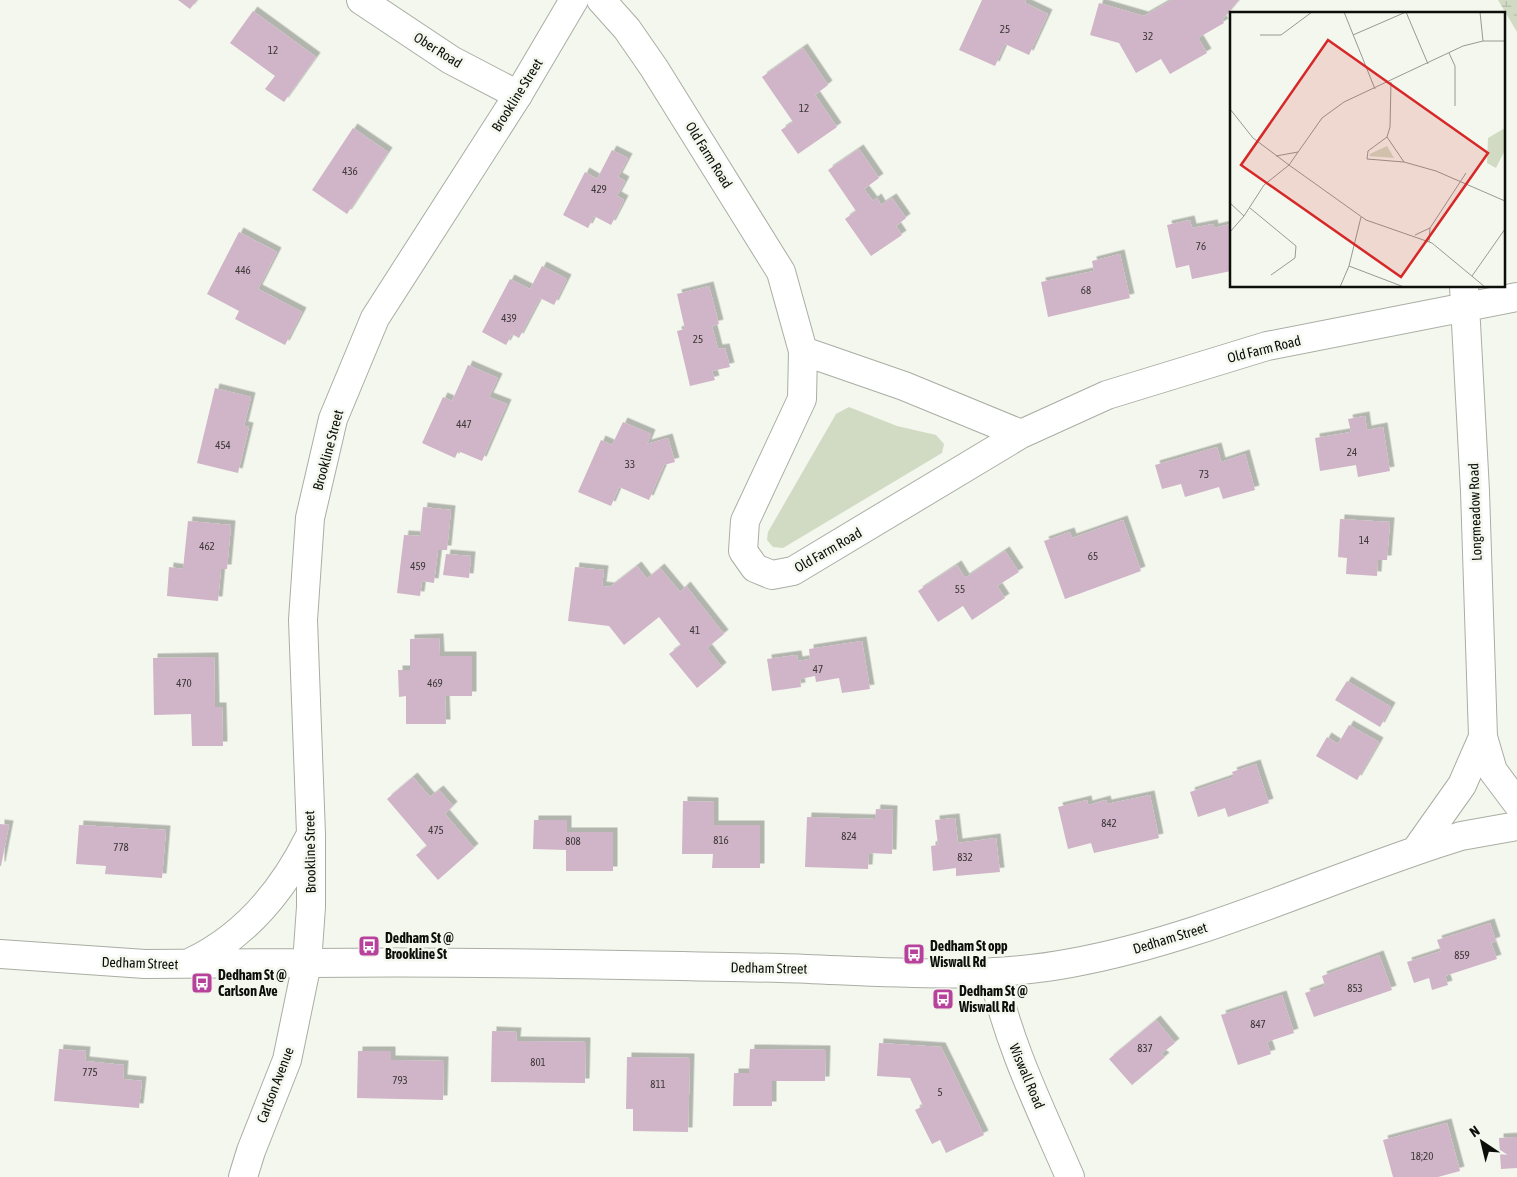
<svg xmlns="http://www.w3.org/2000/svg" width="1517" height="1177" viewBox="0 0 1517 1177" font-family="'Asap Condensed',sans-serif">
  <style>
    .green { fill: #d1dbc4 }
    .wetland { fill: url(#wetland-marsh) }
    .building { fill: #d0b4c7; filter: url(#shadow) }
    .lines { fill: none; stroke-linecap: round; stroke-linejoin: round }
    .minor-casing { stroke: #a9aea4; stroke-width: 30 }
    .major-casing { stroke: #a9aea4; stroke-width: 30 }
    .minor { stroke: #fff; stroke-width: 28 }
    .major { stroke: #fff; stroke-width: 28 }
    .labels { text-anchor: middle; dominant-baseline: central; stroke-width: 5; stroke-linejoin: round; paint-order: stroke }
    .number-label { font-size: 11px; fill: #3d3839 }
    .street-label { font-size: 14px; fill: #0c0e0a; stroke: #f3f7ed }
    .poi-label { font-size: 14px; font-weight: bold; fill: #0c0e0a; stroke: #f3f7ed; text-anchor: start }
    .inset-road { fill: none; stroke: #979a92; stroke-width: 1 }
    .view { fill: #d62828; fill-opacity: 0.15; stroke: #d62828; stroke-width: 2.5 }
    .inset-edge { fill: none; stroke: #0c0e0a; stroke-width: 2.5 }
  </style>
  <defs>
    <pattern id="wetland-marsh" width="20" height="14" patternUnits="userSpaceOnUse" patternTransform="scale(1.25)"><rect width="20" height="14" fill="#d1dbc4"/><path d="M1 5h8M5 5V1M11 12h8M15 12V8" fill="none" stroke="#b2bba7"/></pattern>
    <filter id="shadow"><feDropShadow dx="4.5" dy="-4.5" stdDeviation="0" flood-color="#0004"/></filter>
  </defs>
  <rect width="100%" height="100%" fill="#f3f7ed"/>
  <!-- green -->
  <path class="green" d="M849,407L897,426L936,435L944,444L942,453L783,548L773,547L767,540L768,532L836,414Z"/>
  <!-- wetland -->
  <path class="wetland" d="M1498,0H1517V33V32Z"/>
  <!-- building -->
  <path class="building" d="M178,0H197L190,9Z
    M982,0H1026L1025,3L1048,14L1029,55L1005,44L995,66L959,50Z
    M1172,0H1239L1222,20L1224,23L1198,38L1207,53L1170,74L1161,59L1136,73L1119,43L1090,35L1099,3L1144,16Z
    M253,11L316,57L284,102L265,89L275,76L230,43Z
    M803,48L828,85L815,95L837,127L798,154L781,130L793,122L762,77Z
    M353,128L388,152L347,214L312,190Z
    M859,149L879,178L864,189L873,201L877,198L881,205L892,198L906,218L896,226L902,235L871,256L845,219L856,211L828,170Z
    M612,150L628,158L618,177L625,181L617,196L624,200L611,225L594,216L588,228L563,215L585,172L597,179Z
    M1190,220L1192,228L1213,224L1214,228L1231,224V271L1192,279L1189,265L1176,268L1167,225Z
    M239,232L277,252L258,289L302,312L285,345L235,319L239,311L207,294Z
    M1120,254L1130,298L1048,317L1041,282L1094,271L1092,261Z
    M542,266L567,279L554,305L540,298L519,338L512,334L506,345L482,332L510,279L530,289Z
    M709,286L719,324L712,326L718,349L725,348L730,367L712,371L715,380L690,386L677,331L685,329L677,294Z
    M468,365L498,378L489,397L507,404L482,461L458,451L455,458L422,443L443,397L452,401Z
    M215,388L251,397L244,426L249,427L238,473L197,463Z
    M1365,416L1367,430L1383,427L1390,471L1358,477L1356,465L1320,471L1315,438L1351,432L1348,419Z
    M623,422L651,434L647,444L668,438L675,462L664,465L649,500L619,487L611,506L578,492L601,440L612,445Z
    M1217,447L1221,462L1245,454L1255,490L1223,499L1219,487L1185,497L1181,484L1162,489L1155,465Z
    M423,507L451,510L447,550H438L434,583L422,581L420,596L397,593L404,535L420,536Z
    M1340,519L1390,522L1387,560H1378L1377,576L1346,574L1347,558L1338,557Z
    M1123,520L1141,571L1065,599L1044,541L1070,532L1072,538Z
    M188,521L231,525L227,569H221L218,601L167,596L169,567L183,569Z
    M1005,551L1019,572L997,586L1005,598L972,620L963,606L938,622L918,591L957,565L965,578Z
    M446,554L471,556L469,578L443,575Z
    M637,566L647,579L660,568L680,592L686,586L724,634L707,648L722,667L697,688L669,654L681,645L659,617L624,645L609,626L568,621L575,567L604,570L602,586L610,587Z
    M439,638L440,656H472V696H445L446,724H406V696L399,697L398,670H410V639Z
    M862,641L870,689L842,693L839,678L816,682L815,676L800,679L801,687L772,691L767,659L797,655L798,661L810,659L809,649Z
    M214,657L215,707H222L223,746H192L191,714L154,715L153,658Z
    M1347,681L1391,707L1380,727L1335,700Z
    M1349,725L1379,742L1357,780L1316,756L1327,737L1338,744Z
    M1256,764L1269,803L1228,817L1225,808L1198,817L1190,792L1234,777L1232,772Z
    M413,777L430,797L439,790L453,806L445,814L474,848L438,880L416,855L427,846L387,799Z
    M1150,795L1159,838L1094,853L1091,843L1068,849L1058,807L1087,800L1088,805L1106,800L1107,804Z
    M683,801L714,802V825H760V868H712L713,854H682Z
    M876,809L893,810L892,854L869,853L868,869L805,867L807,817L875,819Z
    M955,818L958,843L996,838L1000,872L956,876V868L933,871L931,846L938,845L935,820Z
    M534,820H567V832H613V871H566V850L533,849Z
    M0,824L9,825L1,866H0Z
    M79,825L166,830L162,878L105,874L106,866L76,864Z
    M1490,923L1496,941L1491,943L1497,959L1445,976L1448,985L1432,990L1429,978L1414,983L1407,962L1441,951L1437,940Z
    M1379,955L1392,990L1314,1017L1305,993L1325,986L1322,976Z
    M1282,995L1294,1033L1267,1042L1271,1054L1238,1065L1221,1015Z
    M1156,1020L1175,1043L1161,1054L1165,1057L1132,1085L1109,1059Z
    M492,1031L517,1032L516,1041L586,1042L585,1083L491,1082Z
    M879,1043L941,1047L984,1135L946,1153L940,1140L932,1144L915,1110L923,1106L910,1078L877,1076Z
    M59,1049L86,1051L85,1061L124,1065L123,1079L142,1081L139,1108L54,1101Z
    M750,1049L826,1050L825,1081H772V1106H733L734,1073H749Z
    M358,1051H391V1060L444,1061L443,1100L357,1098Z
    M627,1057L690,1058L688,1132L633,1131V1109H626Z
    M1447,1123L1460,1171L1438,1177H1393L1383,1140Z
    M1517,1137V1168L1501,1169L1499,1138Z"/>
  <g class="lines">
    <!-- minor casing -->
    <g class="minor-casing">
      <path id="minor" d="M361,0L451,60L518,95
        M601,0L627,29L654,68L781,272L803,351L904,386L1021,434L1107,395L1267,346L1517,297
        M1464,286L1475,491L1483,737L1493,771L1517,803
        M803,351L802,399L745,521L743,551L755,568L772,575L793,571L1021,434
        M1416,850L1462,785L1483,737
        M993,972C1008,1044 1041,1110 1070,1177
        M243,1177L251,1151L287,1060L307,963C465,961 624,965 782,968C877,971 977,981 1071,963C1198,940 1317,883 1439,843L1461,836L1517,826"/>
    </g>
    <!-- major casing -->
    <g class="major-casing">
      <path id="major" d="M0,954L145,964L307,963L311,907V834L303,620L310,518L333,419L375,318L518,95L574,0
        M189,963C245,937 282,892 309,838"/>
    </g>
    <!-- minor -->
    <use href="#minor" class="minor"/>
    <!-- major -->
    <use href="#major" class="major"/>
  </g>
  <!-- icons -->
  <defs>
    <g id="bus-square" transform="scale(1.125)"><rect x="-9" y="-9" width="18" height="18" rx="4" fill="#b6429b" stroke="#f3f7ed"/><path d="M-5-6H5V4H4V6H2V4H-2V6H-4V4H-5ZM-3.5-4V0h7V-4ZM-3.5 1.2v1.5H-2V1.2ZM2 1.2v1.5H3.5V1.2Z" fill="#fff"/></g>
  </defs>
  <g fill-rule="evenodd">
    <use href="#bus-square" x="369" y="946"/>
    <use href="#bus-square" x="914" y="954"/>
    <use href="#bus-square" x="202" y="983"/>
    <use href="#bus-square" x="943" y="999"/>
  </g>
  <g class="labels">
    <!-- number labels -->
    <g class="number-label">
      <text x="1005" y="29">25</text>
      <text x="1148" y="36">32</text>
      <text x="273" y="50">12</text>
      <text x="804" y="108">12</text>
      <text x="350" y="171">436</text>
      <text x="599" y="189">429</text>
      <text x="1201" y="246">76</text>
      <text x="243" y="270">446</text>
      <text x="1086" y="290">68</text>
      <text x="509" y="318">439</text>
      <text x="698" y="339">25</text>
      <text x="464" y="424">447</text>
      <text x="223" y="445">454</text>
      <text x="1352" y="452">24</text>
      <text x="630" y="464">33</text>
      <text x="1204" y="474">73</text>
      <text x="1364" y="540">14</text>
      <text x="207" y="546">462</text>
      <text x="1093" y="556">65</text>
      <text x="418" y="566">459</text>
      <text x="960" y="589">55</text>
      <text x="695" y="630">41</text>
      <text x="818" y="669">47</text>
      <text x="184" y="683">470</text>
      <text x="435" y="683">469</text>
      <text x="1109" y="823">842</text>
      <text x="436" y="830">475</text>
      <text x="849" y="836">824</text>
      <text x="721" y="840">816</text>
      <text x="573" y="841">808</text>
      <text x="121" y="847">778</text>
      <text x="965" y="857">832</text>
      <text x="1462" y="955">859</text>
      <text x="1355" y="988">853</text>
      <text x="1258" y="1024">847</text>
      <text x="1145" y="1048">837</text>
      <text x="538" y="1062">801</text>
      <text x="90" y="1072">775</text>
      <text x="400" y="1080">793</text>
      <text x="658" y="1084">811</text>
      <text x="940" y="1092">5</text>
      <text x="1422" y="1156">18;20</text>
    </g>
    <!-- street labels -->
    <g class="street-label">
      <text transform="translate(438 50) rotate(32)">Ober Road</text>
      <text transform="translate(517 95) rotate(-58)">Brookline Street</text>
      <text transform="translate(709 155) rotate(58)">Old Farm Road</text>
      <text transform="translate(1264 349) rotate(-14)">Old Farm Road</text>
      <text transform="translate(328 450) rotate(-75)">Brookline Street</text>
      <text transform="translate(1475 512) rotate(-92)">Longmeadow Road</text>
      <text transform="translate(828 550) rotate(-30)">Old Farm Road</text>
      <text transform="translate(310 852) rotate(-91)">Brookline Street</text>
      <text transform="translate(1170 938) rotate(-17)">Dedham Street</text>
      <text transform="translate(140 963) rotate(2)">Dedham Street</text>
      <text transform="translate(769 968) rotate(1)">Dedham Street</text>
      <text transform="translate(1027 1076) rotate(67)">Wiswall Road</text>
      <text transform="translate(275 1085) rotate(-69)">Carlson Avenue</text>
    </g>
    <!-- poi labels -->
    <g class="poi-label">
      <text x="385" y="938">Dedham St @<tspan x="385" dy="16">Brookline St</tspan></text>
      <text x="930" y="946">Dedham St opp<tspan x="930" dy="16">Wiswall Rd</tspan></text>
      <text x="218" y="975">Dedham St @<tspan x="218" dy="16">Carlson Ave</tspan></text>
      <text x="959" y="991">Dedham St @<tspan x="959" dy="16">Wiswall Rd</tspan></text>
    </g>
  </g>
  <!-- overview -->
  <g transform="translate(1230 12)">
    <rect width="275" height="275" fill="#f3f7ed"/>
    <path d="M157,134L164,146L139,144L140,142Z" fill="#d1dbc4"/>
    <path d="M275,116V138L266,156L257,151L258,126Z" fill="#d1dbc4"/>
    <path class="inset-road" d="M114,0L145,77M176,0L198,52M250,0L253,29M30,23H51L82,0M123,23L176,0M219,41L225,54V94M161,70L160,115L157,125L174,150L206,159L275,189M0,97L23,126L59,153L92,106L114,90L233,34L253,29H275M157,125L138,139L137,147L174,150M46,144L68,140M0,191L14,204M20,196L66,234L65,246L41,263M0,220L14,204L34,173L59,153L136,208L202,231L255,275M185,223L200,216M199,230L200,216L236,161M119,254L174,275M242,264L275,217M110,275L119,254L131,205"/>
    <path class="view" d="M98,28L258,141L171,265L11,153Z"/>
    <rect width="275" height="275" class="inset-edge"/>
  </g>
  <!-- north arrow -->
  <g transform="translate(1482 1142) rotate(325)" stroke="#f3f7ed" stroke-width="4" paint-order="stroke">
  <path d="M0-4L9 19L0 12L-9 19Z" fill="#0c0e0a"/>
  <text y="-8" font-size="14" font-weight="bold" text-anchor="middle" fill="#0c0e0a">N</text>
  </g>
</svg>
